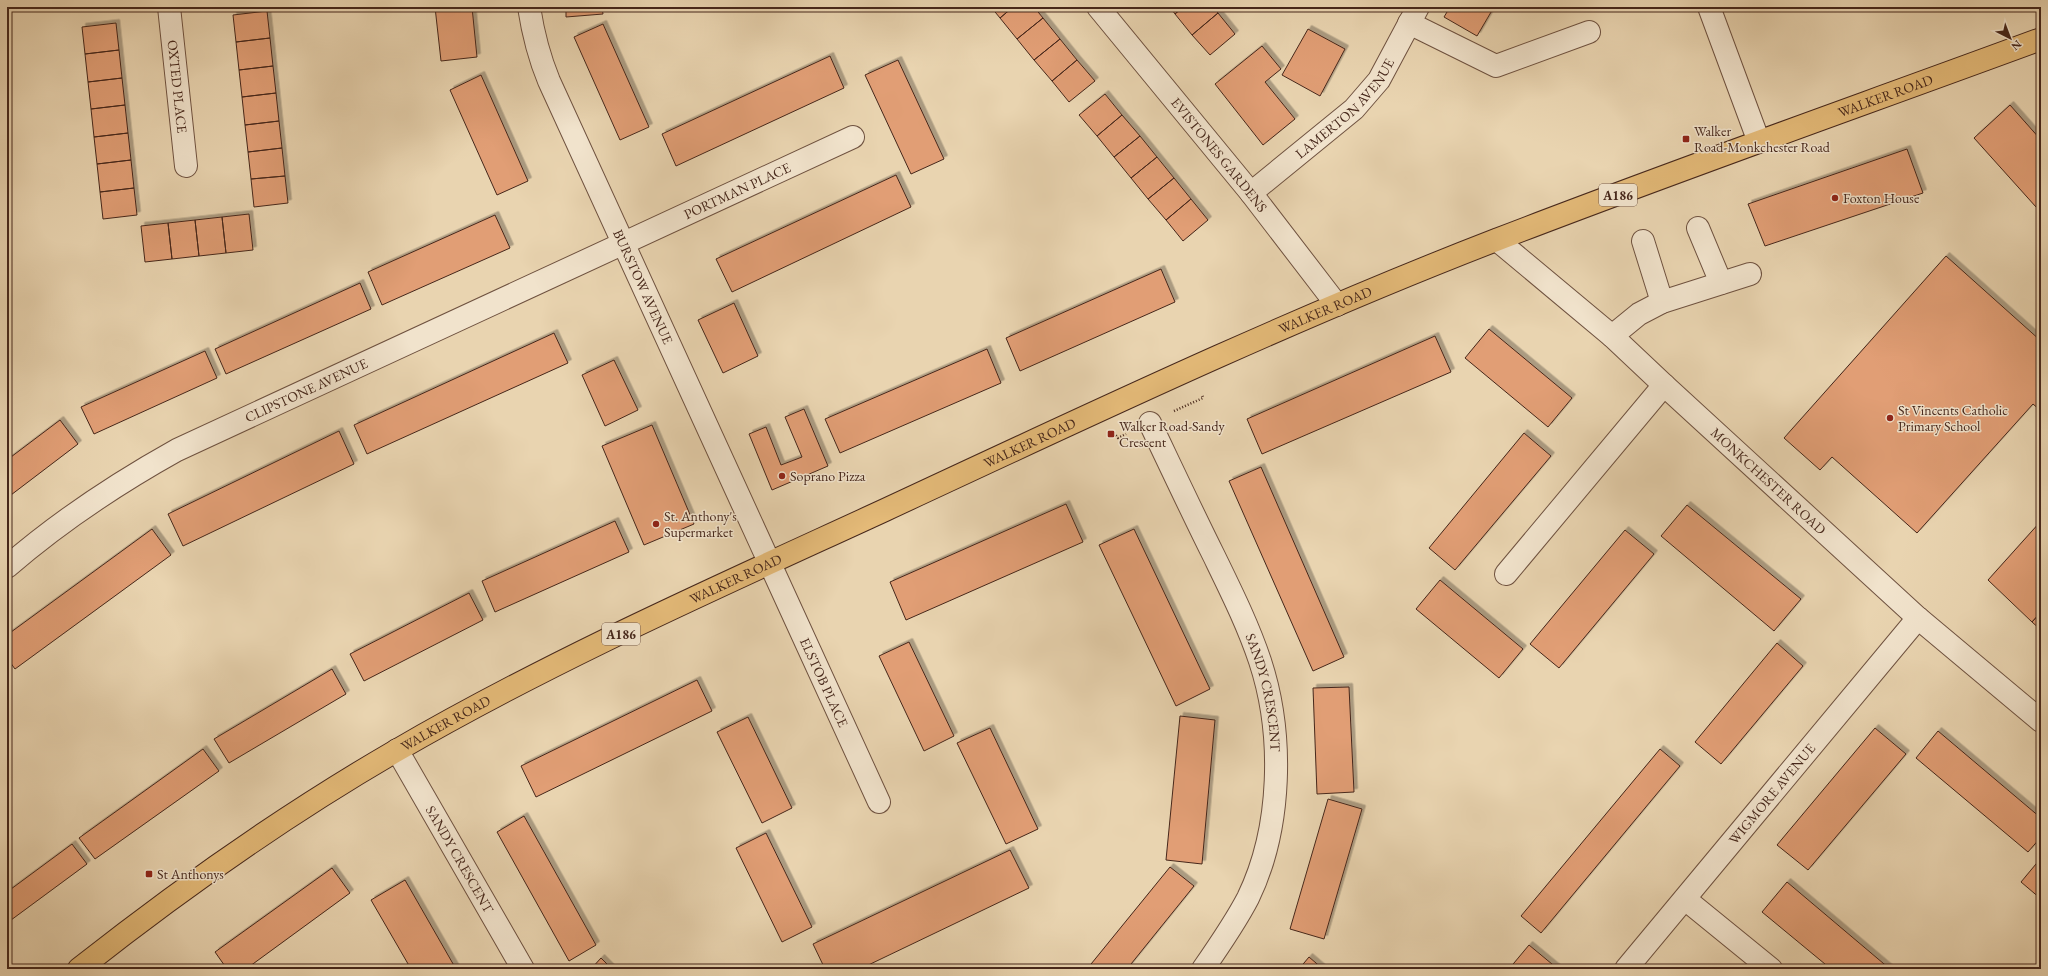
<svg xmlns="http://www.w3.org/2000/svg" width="2048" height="976" viewBox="0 0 2048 976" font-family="'EB Garamond',serif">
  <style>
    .building { fill: #e19e74; stroke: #46271b; filter: url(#shadow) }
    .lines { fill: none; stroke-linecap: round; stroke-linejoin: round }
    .pedestrian-casing { stroke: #6f5240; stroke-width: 24 }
    .minor-casing { stroke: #6f5240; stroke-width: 24 }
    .primary-casing { stroke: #46271b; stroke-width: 24 }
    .path { stroke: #46271b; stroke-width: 2.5; stroke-dasharray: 1 2; stroke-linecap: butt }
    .pedestrian { stroke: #f1e3cc; stroke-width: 22 }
    .minor { stroke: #f1e3cc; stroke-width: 22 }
    .primary { stroke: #e4ba78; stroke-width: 22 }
    .poi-dot { fill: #8f2418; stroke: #f1e3cc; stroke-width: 1.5 }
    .labels { text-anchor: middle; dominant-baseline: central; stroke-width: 3; stroke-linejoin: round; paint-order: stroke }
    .shield { fill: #f1e3cc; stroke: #795f50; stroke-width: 1 }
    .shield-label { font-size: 13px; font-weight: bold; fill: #46271b }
    .street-label { font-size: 14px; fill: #46271b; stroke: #f1e3cc }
    .poi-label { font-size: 14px; fill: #46271b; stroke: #f1e3cc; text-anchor: start }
  </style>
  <defs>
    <filter id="shadow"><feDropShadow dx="3.5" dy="-3.5" stdDeviation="0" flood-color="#0004"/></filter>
  </defs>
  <rect width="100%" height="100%" fill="#e9d4b0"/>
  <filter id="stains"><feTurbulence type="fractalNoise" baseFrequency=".005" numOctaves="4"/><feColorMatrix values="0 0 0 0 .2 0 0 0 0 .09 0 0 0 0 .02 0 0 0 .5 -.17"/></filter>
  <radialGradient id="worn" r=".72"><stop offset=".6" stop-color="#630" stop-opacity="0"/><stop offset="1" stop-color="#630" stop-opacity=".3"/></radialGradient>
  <!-- building -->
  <path class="building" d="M435,7H472L477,57L441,61Z
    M566,7H602L603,14L566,17Z
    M991,7H1013L1000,18Z
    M1013,7H1034L1043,18L1017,39L1000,18Z
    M1170,7H1183L1175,14Z
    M1183,7H1213L1218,13L1192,35L1175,14Z
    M1450,7H1494L1477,36L1444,17Z
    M267,11L270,38L236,42L233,15Z
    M1218,13L1235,34L1210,55L1192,35Z
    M1043,18L1060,39L1034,60L1017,39Z
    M116,23L119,50L85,54L82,27Z
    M603,24L649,127L620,140L574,37Z
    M1308,29L1345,49L1320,96L1282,75Z
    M270,38L273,66L239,70L236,42Z
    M1060,39L1077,60L1052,81L1034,60Z
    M1262,46L1281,69L1265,82L1295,119L1263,145L1215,84Z
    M119,50L122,78L88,82L85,54Z
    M830,56L844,88L676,166L662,134Z
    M898,60L944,159L911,174L865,75Z
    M1077,60L1095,81L1069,102L1052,81Z
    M273,66L276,93L242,97L239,70Z
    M481,75L528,181L497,195L450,90Z
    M122,78L125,105L91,109L88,82Z
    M276,93L279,121L245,125L242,97Z
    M1105,94L1122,115L1097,136L1079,115Z
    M125,105L128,133L94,137L91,109Z
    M2010,105L2041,140V202L2036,207L1974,138Z
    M1122,115L1140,136L1114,157L1097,136Z
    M279,121L282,148L248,152L245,125Z
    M128,133L131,160L97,164L94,137Z
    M1140,136L1157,157L1131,178L1114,157Z
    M282,148L285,176L251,179L248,152Z
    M1907,149L1923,193L1765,246L1748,204Z
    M1157,157L1174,178L1148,199L1131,178Z
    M131,160L134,188L100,192L97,164Z
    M896,175L911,207L732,292L716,259Z
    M285,176L288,203L254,207L251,179Z
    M1174,178L1191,199L1166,220L1148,199Z
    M134,188L137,215L103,219L100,192Z
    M1191,199L1208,220L1183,241L1166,220Z
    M249,214L253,250L226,253L222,217Z
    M495,215L510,248L382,305L368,272Z
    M222,217L226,253L199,256L195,220Z
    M195,220L199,256L172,259L168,223Z
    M168,223L172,259L145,262L141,226Z
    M1946,256L2041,341V411L2033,404L1917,533L1832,457L1820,470L1784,438Z
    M1161,269L1175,302L1020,371L1006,338Z
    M360,283L371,309L226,374L215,349Z
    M734,303L758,356L723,373L698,320Z
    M1489,329L1572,398L1548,427L1465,358Z
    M554,333L568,363L367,454L354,425Z
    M1435,336L1451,372L1262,454L1247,419Z
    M987,349L1001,383L840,453L825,419Z
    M205,351L217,378L94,434L81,407Z
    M614,360L638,410L605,426L582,375Z
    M804,409L828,466L772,490L749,434L766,427L781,465L802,457L785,417Z
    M60,420L78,444L7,498V460Z
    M652,425L694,524L644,545L602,446Z
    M339,431L354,464L183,546L168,514Z
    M1524,433L1551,456L1455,570L1429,548Z
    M1261,467L1344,657L1313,671L1229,481Z
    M1066,504L1083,542L906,620L890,582Z
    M1687,505L1801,599L1774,631L1661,536Z
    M615,521L629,552L495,612L482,581Z
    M2041,521V612L2032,622L1988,580Z
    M152,529L171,555L15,669L7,658V635Z
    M1134,529L1210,689L1176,706L1099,545Z
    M1625,530L1654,554L1559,668L1530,644Z
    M1440,580L1523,649L1499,678L1416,609Z
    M469,593L483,620L364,681L350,654Z
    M2041,612V630L2032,622Z
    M909,642L954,736L924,751L879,656Z
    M1777,643L1803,666L1721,764L1695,742Z
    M332,669L346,694L229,763L214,739Z
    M697,680L712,711L536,797L521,766Z
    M1349,687L1354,792L1317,794L1313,688Z
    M1180,716L1215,720L1202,864L1166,860Z
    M748,717L792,808L762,823L717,732Z
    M990,728L1038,829L1006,844L957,743Z
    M1875,728L1906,754L1808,870L1777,845Z
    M1938,731L2041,818V837L2028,852L1916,758Z
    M203,749L219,771L95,859L79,838Z
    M1660,749L1680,766L1541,933L1521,916Z
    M1328,799L1362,809L1324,939L1290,929Z
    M524,816L596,945L569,961L497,832Z
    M766,833L812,927L782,942L736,848Z
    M72,844L87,864L7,923V892Z
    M1010,850L1029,888L860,969H825L813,944Z
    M2041,858V899L2021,882Z
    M1170,867L1194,886L1127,969H1087Z
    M332,868L350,893L246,969H227L215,952Z
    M405,880L456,969H411L371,900Z
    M1787,882L1890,969H1831L1762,912Z
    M1529,945L1558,969H1509Z
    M1309,957L1323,969H1299Z
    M601,958L612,969H591Z"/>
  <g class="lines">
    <!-- pedestrian casing -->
    <g class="pedestrian-casing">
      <path id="pedestrian" d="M1709,7L1759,142"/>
    </g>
    <!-- minor casing -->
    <g class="minor-casing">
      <g id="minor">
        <path id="s1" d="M169,7L186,166"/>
        <path id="s2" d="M529,7C533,33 539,57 549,81L879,802"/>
        <path id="s3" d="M1098,7L1251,193L1337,305"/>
        <path d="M1409,23L1496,66L1589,32"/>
        <path id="s4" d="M1251,193L1354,109L1379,80L1418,7"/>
        <path d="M1698,228L1721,283"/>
        <path id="s5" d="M1497,240L1612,336L1664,385L1918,618L2041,721"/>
        <path d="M1643,241L1662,302"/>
        <path d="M1612,336L1639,314L1662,302L1750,274"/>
        <path id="s6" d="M1150,423C1171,467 1192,512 1214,556C1231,591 1248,625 1260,661C1284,734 1282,828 1248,898C1235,923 1219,946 1203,969"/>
        <path id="s7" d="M7,567C60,521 116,484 177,450L853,137"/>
        <path d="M1506,574L1664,385"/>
        <path id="s8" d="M397,750L523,969"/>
        <path d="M1685,899L1771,969"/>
        <path id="s9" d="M1626,969L1918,618"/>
      </g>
    </g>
    <!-- primary casing -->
    <g class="primary-casing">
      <g id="primary">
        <path id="s10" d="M79,969C179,890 284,816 394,752C552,660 720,586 885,510C1087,416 1289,320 1496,240C1677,170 1859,106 2041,39"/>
      </g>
    </g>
    <!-- path -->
    <path class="path" d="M1174,411L1203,398L1202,394
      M1114,433L1118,438L1126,434"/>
    <!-- pedestrian -->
    <use href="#pedestrian" class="pedestrian"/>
    <!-- minor -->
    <use href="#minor" class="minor"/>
    <!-- primary -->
    <use href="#primary" class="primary"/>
  </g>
  <!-- markers -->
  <g class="poi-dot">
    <rect x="1682" y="135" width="8" height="8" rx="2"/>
    <circle cx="1835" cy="198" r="4"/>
    <circle cx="1890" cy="418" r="4"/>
    <rect x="1107" y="430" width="8" height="8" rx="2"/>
    <circle cx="782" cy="476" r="4"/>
    <circle cx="656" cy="524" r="4"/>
    <rect x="145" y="870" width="8" height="8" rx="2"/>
  </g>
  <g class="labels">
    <!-- shield labels -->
    <g class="shield">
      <rect x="1599" y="184" width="38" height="22" rx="3"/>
      <rect x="602" y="623" width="38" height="22" rx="3"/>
    </g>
    <g class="shield-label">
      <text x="1618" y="195">A186</text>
      <text x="621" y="634">A186</text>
    </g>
    <!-- street labels -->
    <g class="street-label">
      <text stroke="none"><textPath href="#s1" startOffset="80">OXTED PLACE</textPath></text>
      <text stroke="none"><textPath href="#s10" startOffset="2014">WALKER ROAD</textPath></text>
      <text stroke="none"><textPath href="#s4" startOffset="127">LAMERTON AVENUE</textPath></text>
      <text stroke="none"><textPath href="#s3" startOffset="191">EVISTONES GARDENS</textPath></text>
      <text stroke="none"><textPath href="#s7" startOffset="824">PORTMAN PLACE</textPath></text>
      <text stroke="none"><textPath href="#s2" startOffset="303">BURSTOW AVENUE</textPath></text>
      <text stroke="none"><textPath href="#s10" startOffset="1414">WALKER ROAD</textPath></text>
      <text stroke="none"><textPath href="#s7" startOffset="349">CLIPSTONE AVENUE</textPath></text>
      <text stroke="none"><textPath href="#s10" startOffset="1090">WALKER ROAD</textPath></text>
      <text stroke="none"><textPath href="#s5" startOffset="363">MONKCHESTER ROAD</textPath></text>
      <text stroke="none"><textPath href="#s10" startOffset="766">WALKER ROAD</textPath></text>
      <text stroke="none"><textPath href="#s2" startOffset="738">ELSTOB PLACE</textPath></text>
      <text stroke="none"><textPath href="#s6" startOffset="294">SANDY CRESCENT</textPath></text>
      <text stroke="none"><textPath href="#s10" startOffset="442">WALKER ROAD</textPath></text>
      <text stroke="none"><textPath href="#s9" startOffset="228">WIGMORE AVENUE</textPath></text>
      <text stroke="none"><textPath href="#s8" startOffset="126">SANDY CRESCENT</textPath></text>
    </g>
    <!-- poi labels -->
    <g class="poi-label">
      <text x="1694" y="131">Walker<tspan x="1694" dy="16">Road-Monkchester Road</tspan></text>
      <text x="1843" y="198">Foxton House</text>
      <text x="1898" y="410">St Vincents Catholic<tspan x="1898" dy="16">Primary School</tspan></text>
      <text x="1119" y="426">Walker Road-Sandy<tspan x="1119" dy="16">Crescent</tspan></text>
      <text x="790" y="476">Soprano Pizza</text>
      <text x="664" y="516">St. Anthony's<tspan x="664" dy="16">Supermarket</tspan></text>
      <text x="157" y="874">St Anthonys</text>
    </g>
  </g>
  <!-- margin -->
  <rect width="2048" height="976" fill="none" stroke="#e9d4b0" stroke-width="24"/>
  <rect x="8" y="8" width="2032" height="960" fill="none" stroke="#46271b" stroke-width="2"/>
  <rect x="12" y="12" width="2024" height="952" fill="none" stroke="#46271b"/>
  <!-- north arrow -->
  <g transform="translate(2010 38) rotate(138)" stroke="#f1e3cc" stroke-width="3" paint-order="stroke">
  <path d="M0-3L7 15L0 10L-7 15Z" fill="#46271b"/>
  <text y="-6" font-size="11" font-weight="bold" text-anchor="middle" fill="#46271b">N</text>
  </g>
  <rect width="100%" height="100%" filter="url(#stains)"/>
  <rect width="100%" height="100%" fill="url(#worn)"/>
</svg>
